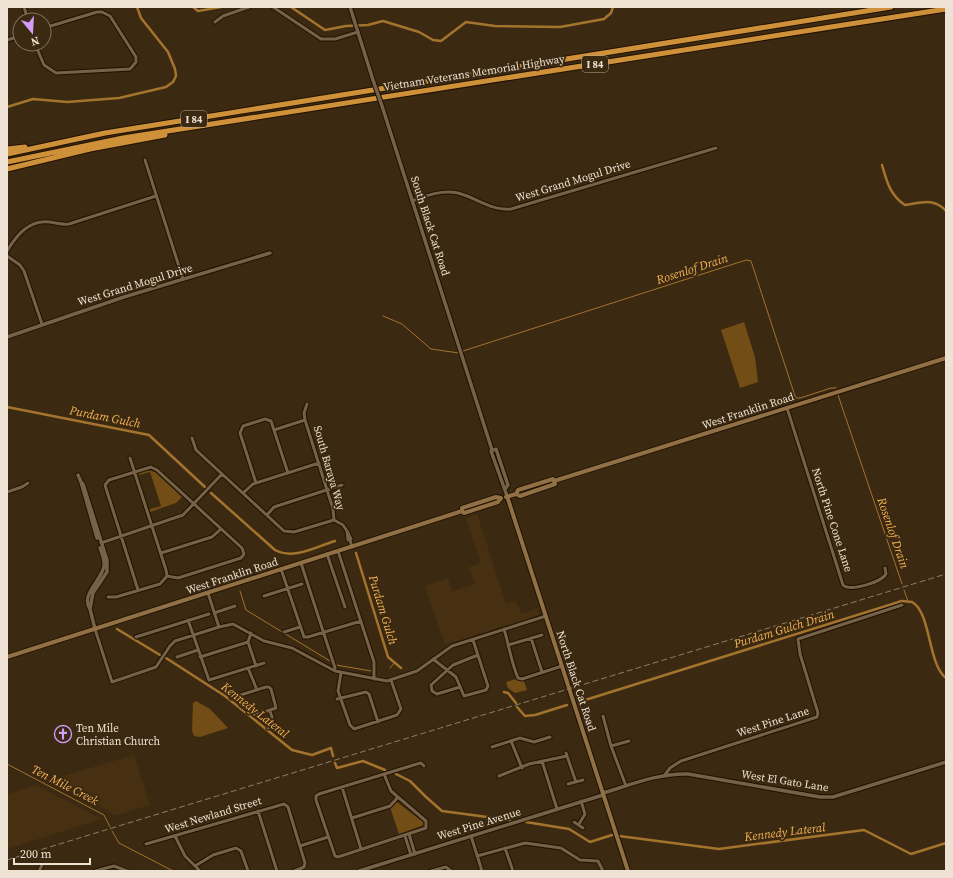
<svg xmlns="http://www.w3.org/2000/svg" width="953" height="878" viewBox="0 0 953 878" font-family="'Source Serif 4',serif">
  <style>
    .built { fill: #463011 }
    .green { fill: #724e16 }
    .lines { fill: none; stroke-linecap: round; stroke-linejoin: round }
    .stream { stroke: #a4742e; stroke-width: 1 }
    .canal { stroke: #a4742e; stroke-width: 2.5 }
    .minor-casing { stroke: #211100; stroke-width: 5 }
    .tertiary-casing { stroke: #211100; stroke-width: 5.5 }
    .secondary-casing { stroke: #211100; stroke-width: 6 }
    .motorway-casing { stroke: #211100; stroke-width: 7 }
    .minor { stroke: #766248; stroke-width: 3 }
    .tertiary { stroke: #766248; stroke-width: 3.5 }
    .secondary { stroke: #907044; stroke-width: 4 }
    .motorway { stroke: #ce9139; stroke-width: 5 }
    .rail { stroke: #8d7e6a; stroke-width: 1; stroke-dasharray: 6 3; stroke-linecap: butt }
    .tertiary-bridge-casing { stroke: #211100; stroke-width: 5.5; stroke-linecap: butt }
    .tertiary-bridge { stroke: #766248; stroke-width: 3.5 }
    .labels { text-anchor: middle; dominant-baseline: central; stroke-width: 4; stroke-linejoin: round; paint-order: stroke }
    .shield { fill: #3b2911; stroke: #b8aa99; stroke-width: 1 }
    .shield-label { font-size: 10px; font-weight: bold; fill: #ede2d3 }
    .street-label { font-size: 11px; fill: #ede2d3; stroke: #3b2911 }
    .poi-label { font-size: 11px; fill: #ede2d3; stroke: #3b2911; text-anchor: start }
    .water-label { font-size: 12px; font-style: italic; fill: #f5b254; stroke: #3b2911 }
  </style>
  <rect width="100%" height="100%" fill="#3b2911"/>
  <!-- built -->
  <path class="built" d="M477,514L506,604L516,601L521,614L537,608L539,612L538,615L517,622L445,645L425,586L448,578L452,591L475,584L469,567L481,563L466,518Z
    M134,755L150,805L114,816L110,812L50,780Z
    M36,785L102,819L7,849V794Z"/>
  <!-- green -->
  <path class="green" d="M744,322L755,357L758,382L740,388L721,330Z
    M148,470L155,472L182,497L176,503L150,512V509L161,506L150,472L139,475V473Z
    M516,679L524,681L527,690L515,693L508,688L506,682Z
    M196,701L210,709L228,728L200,737L194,736L192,731L193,703Z
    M397,802L423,822L424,825L399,834L390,807Z"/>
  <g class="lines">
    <!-- stream -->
    <path class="stream" d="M383,316L402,324L431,349L459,353
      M463,351L746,260L751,261L795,396L796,398H800L831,388H836
      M838,395L902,584
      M904,590L908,601
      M240,591L246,610L330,661
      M336,665L371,671
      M390,668L395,662
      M7,764L104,815L110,827
      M112,831L119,843L173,871"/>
    <!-- canal -->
    <path class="canal" d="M193,7L198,11L221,7
      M291,7L325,30L346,26L368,25L383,21L419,32L433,40L441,41L466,22L495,26L560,27L604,19L611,13L613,7
      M7,107L33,99L67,102L119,98L166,87L173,82L176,76L175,69L168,52L141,18L137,7
      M882,165C887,182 890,195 905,205C920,203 934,197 946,211
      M7,407L149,435L205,487
      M211,493L275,550C294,560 315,547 335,541
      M356,553L388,657L401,668
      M117,629L160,655
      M166,658L225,696L292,750L312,755L331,748L333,756
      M504,692L508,693L516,703
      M582,701L902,601L912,602C931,612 928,665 946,678
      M517,707L525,716L535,715L567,705
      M335,763L337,768L363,761L385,770
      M396,774L410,781L426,797L442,811L510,820
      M526,822L569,829L590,842L612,835
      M619,836L719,849L864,830L911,854L946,843"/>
    <!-- minor casing -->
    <g class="minor-casing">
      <path id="minor" d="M24,7L28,20
        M273,7L321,39H335L358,32
        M215,22L223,16L249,7
        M7,40L20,36
        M35,44L44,65L56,73L130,69L136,62V57L110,16L102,12H97L44,28
        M145,160L183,279
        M412,201C427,195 442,190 458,193C477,198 491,211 511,209L716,148
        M7,251C16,236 29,219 50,222C57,223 62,225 69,224L156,196
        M7,256L20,265L24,271L42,324
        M307,404L304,413L305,420L333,509L334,520L343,525L347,531
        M787,408L843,585C850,592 882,582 886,574L885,568
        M274,430L305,420
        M192,438L196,450L284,531L294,532L334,520
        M130,458L166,570L167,576
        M256,483L240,433L243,426L265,419L271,421L288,473
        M7,492L22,487L28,483
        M243,493L253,484L319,463
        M267,515L274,507L342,485
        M350,540H348L347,531L351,539L350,540L352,547
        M101,543L183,515L222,474
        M338,551L374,662V679
        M161,553L212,537L221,529
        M327,554L345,607
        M301,563L335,668
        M281,569L304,637H308L361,621
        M208,593L219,627
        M264,596L302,584
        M108,597H116L160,584L167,576L178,578L241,558L244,554L242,548L157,470L151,467L109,480L105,485L138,590
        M214,613L235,606
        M188,620L209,680L264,663
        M95,629L112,682L156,667L170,646L175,641L219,627L233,624L264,641L292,648L335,671L387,681L417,671L452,646L546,616
        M504,629C509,645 511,662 518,678L522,679L562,666
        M284,632L300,627
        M251,633L248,642L256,666
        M136,637L209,614
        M531,638L542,672
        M508,645L542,635
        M177,657L198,650
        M200,657L248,642
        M433,659L456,677L464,696L486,690L488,686L473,640
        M248,668L257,690
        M341,673L338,691L350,725L354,729L397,715L401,709L391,680
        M460,687L437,694L432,691L431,685L453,665L478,655
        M231,698L266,687H269L271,689L276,708L255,715L241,705L237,696
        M337,699L366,692L369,694L378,722
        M270,711L277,732
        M603,716L611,746L626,786
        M268,728L275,726
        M511,741L522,768
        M611,746L629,741
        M492,747L520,738L534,742L550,737
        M566,753L576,782
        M542,761L557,809
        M384,774L391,791L426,821V828L338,857L335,856L316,800V796L319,794L417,764L421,763L424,766
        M499,776L529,764L567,756
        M664,776L670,768L681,761L817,717L818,713L800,654L798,639L902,605
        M568,784L583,780
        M342,787L361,849
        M258,811L277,871
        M352,818L390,806L398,797
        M574,822L583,828
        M579,824L585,814L581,801
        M409,834L415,854
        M175,836L185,856L200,871
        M405,836L411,855
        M471,836L482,871
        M146,844L284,804L288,807L305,863L304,867L294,871
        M300,846L328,837
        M505,848L513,871
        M477,856L525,843L561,848L580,860L598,861L603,871
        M195,866L213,855L236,848L241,851L248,871
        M39,871L42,865
        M95,871L114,866L127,871
        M431,871L446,867L451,871"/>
    </g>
    <!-- tertiary casing -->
    <g class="tertiary-casing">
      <path id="tertiary" d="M350,7L373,80
        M382,106L492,450
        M7,337L124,297L270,253
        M78,475L81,482
        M505,489L508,485L496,449L491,451L507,496
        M99,538H97L81,482L83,484L107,560V572L93,593L90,609C80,595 102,580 104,566C105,560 102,554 100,548L102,547
        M90,609L95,629
        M603,793C630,785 659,773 688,774L820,797H833L946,762
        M359,871L603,795"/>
    </g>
    <!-- secondary casing -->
    <g class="secondary-casing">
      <path id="secondary" d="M554,481L946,358
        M507,496L628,871
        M506,497L516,494L518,490L553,479L554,481L555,484L520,496L516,494
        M7,657L456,513L462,511L464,513L498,502L501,498L496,497L462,508V511"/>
    </g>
    <!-- motorway casing -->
    <g class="motorway-casing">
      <path id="motorway" d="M7,149L25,147
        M7,154L105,133L891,7
        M7,162L123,138L946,9
        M7,169L90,149L165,135"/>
    </g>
    <!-- minor -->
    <use href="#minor" class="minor"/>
    <!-- tertiary -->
    <use href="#tertiary" class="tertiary"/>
    <!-- secondary -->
    <use href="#secondary" class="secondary"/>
    <!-- motorway -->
    <use href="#motorway" class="motorway"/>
    <!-- rail -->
    <path class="rail" d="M7,860L946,574"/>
    <!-- tertiary-bridge casing -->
    <g class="tertiary-bridge-casing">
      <path id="tertiary-bridge" d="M373,80L382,106"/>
    </g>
    <!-- tertiary-bridge -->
    <use href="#tertiary-bridge" class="tertiary-bridge"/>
  </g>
  <!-- icons -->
  <defs>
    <g id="church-ring" transform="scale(0.9)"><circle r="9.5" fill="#3b2911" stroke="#d39cfc" stroke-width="1.5"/><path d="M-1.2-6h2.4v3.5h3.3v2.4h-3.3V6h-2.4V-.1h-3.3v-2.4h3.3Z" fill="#d39cfc"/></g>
  </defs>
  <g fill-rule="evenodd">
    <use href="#church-ring" x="63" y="734"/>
  </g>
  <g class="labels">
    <!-- shield labels -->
    <g class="shield">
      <rect x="582" y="56" width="26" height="16" rx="3"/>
      <rect x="181" y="111" width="26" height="16" rx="3"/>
    </g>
    <g class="shield-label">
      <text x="595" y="64">I 84</text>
      <text x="194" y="119">I 84</text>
    </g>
    <!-- street labels -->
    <g class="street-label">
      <text transform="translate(474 73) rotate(-9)">Vietnam Veterans Memorial Highway</text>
      <text transform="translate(573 181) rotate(-17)">West Grand Mogul Drive</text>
      <text transform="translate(430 226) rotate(72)">South Black Cat Road</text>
      <text transform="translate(135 285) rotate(-17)">West Grand Mogul Drive</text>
      <text transform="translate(748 411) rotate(-18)">West Franklin Road</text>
      <text transform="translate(329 468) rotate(74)">South Baraya Way</text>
      <text transform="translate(832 520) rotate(72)">North Pine Cone Lane</text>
      <text transform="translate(232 576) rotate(-18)">West Franklin Road</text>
      <text transform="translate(576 681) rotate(72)">North Black Cat Road</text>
      <text transform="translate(773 722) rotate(-18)">West Pine Lane</text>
      <text transform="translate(785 781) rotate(9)">West El Gato Lane</text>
      <text transform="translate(213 815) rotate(-17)">West Newland Street</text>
      <text transform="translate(479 824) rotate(-17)">West Pine Avenue</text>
    </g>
    <!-- poi labels -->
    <g class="poi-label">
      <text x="76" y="728">Ten Mile<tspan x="76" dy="13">Christian Church</tspan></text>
    </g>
    <!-- water labels -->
    <g class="water-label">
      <text transform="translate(692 269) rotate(-18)">Rosenlof Drain</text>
      <text transform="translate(105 417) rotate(11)">Purdam Gulch</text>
      <text transform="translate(893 533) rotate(71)">Rosenlof Drain</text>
      <text transform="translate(383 610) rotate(73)">Purdam Gulch</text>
      <text transform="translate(784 629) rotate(-17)">Purdam Gulch Drain</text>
      <text transform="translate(255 710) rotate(38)">Kennedy Lateral</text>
      <text transform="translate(65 785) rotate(27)">Ten Mile Creek</text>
      <text transform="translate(785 832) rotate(-7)">Kennedy Lateral</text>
    </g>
  </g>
  <!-- border -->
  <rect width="953" height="878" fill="none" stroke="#ede2d3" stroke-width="16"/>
  <!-- north arrow -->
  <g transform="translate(32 32) rotate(162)"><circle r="19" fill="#3b2911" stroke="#82735f"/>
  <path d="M0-3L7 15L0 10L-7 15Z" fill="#d39cfc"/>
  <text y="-6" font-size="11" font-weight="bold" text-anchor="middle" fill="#ede2d3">N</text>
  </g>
  <!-- scale -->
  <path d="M14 858v6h76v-6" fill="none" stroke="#ede2d3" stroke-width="2"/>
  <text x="20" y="858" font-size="12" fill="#ede2d3" stroke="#3b2911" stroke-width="3" paint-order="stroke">200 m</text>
</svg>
